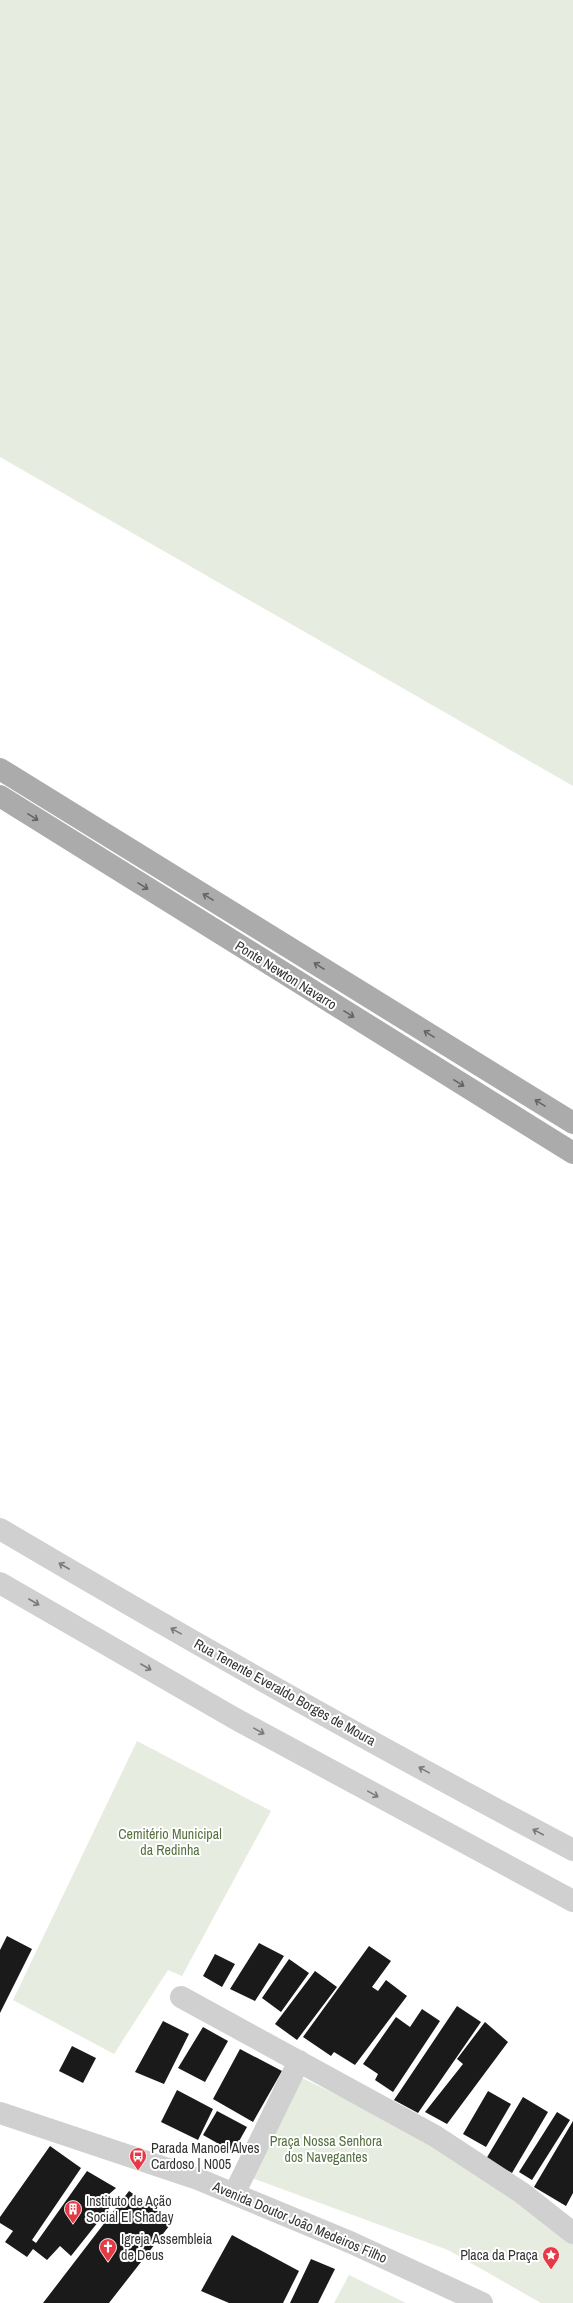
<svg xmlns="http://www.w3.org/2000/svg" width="573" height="2303" viewBox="0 0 573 2303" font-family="'Archivo Narrow',sans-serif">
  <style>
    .green { fill: #e6ecdf }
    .building { fill: #1a1a1a }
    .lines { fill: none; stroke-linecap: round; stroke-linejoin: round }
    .minor { stroke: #d0d0d0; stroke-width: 22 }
    .major { stroke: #ababab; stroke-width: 22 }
    .oneway { stroke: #636363 }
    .oneway2 { stroke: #7a7a7a }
    .labels { text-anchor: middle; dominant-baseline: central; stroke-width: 4; stroke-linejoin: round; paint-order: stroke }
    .street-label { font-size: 14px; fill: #333; stroke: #fff }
    .park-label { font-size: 14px; fill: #56703f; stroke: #fff }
    .poi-label { font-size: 14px; fill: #333; stroke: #fff; text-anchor: start }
  </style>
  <rect width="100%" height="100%" fill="#fff"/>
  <!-- green -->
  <path class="green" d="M0,0H573V786L0,457Z
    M137,1741L271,1811L182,1976L168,1970L114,2054L13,2000Z
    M300,2077L435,2142L573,2241V2303H541L448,2250L252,2178Z
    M349,2275L406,2303H334Z"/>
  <!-- building -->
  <path class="building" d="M7,1936L32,1949L0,2013V1950Z
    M259,1943L284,1956L255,2001L230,1989Z
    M369,1946L391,1961L372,1987L378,1991L386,1980L407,1996L355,2065L334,2052L331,2056L303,2037Z
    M215,1954L235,1964L222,1987L203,1976Z
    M289,1959L309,1973L281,2012L262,1998Z
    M315,1971L337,1987L297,2040L275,2024Z
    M457,2006L481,2022L418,2113L394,2100Z
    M422,2009L440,2021L393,2092L375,2080L378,2074L363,2064L396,2017L410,2027Z
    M163,2021L189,2034L164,2084L135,2072Z
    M485,2022L508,2042L447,2124L425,2112L463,2064L457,2059Z
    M203,2027L228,2041L205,2082L178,2068Z
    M72,2046L96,2058L83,2083L59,2071Z
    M240,2049L282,2071L253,2122L213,2099Z
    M177,2090L213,2109L198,2140L161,2122Z
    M488,2091L511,2104L486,2147L463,2134Z
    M523,2097L548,2112L512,2173L486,2159Z
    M217,2111L247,2127L233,2152L203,2135Z
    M557,2112L570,2120L532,2180L519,2172Z
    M573,2121V2193L566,2206L534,2187Z
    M50,2146L81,2168L32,2240L36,2243L87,2171L116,2188L107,2196L114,2202L71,2256L60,2246L47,2260L33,2249L27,2257L5,2242L13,2231L0,2223V2217Z
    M129,2191L173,2221L109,2303H43Z
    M232,2235L299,2271L283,2303H229L201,2291Z
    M311,2259L335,2269L318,2303H290Z"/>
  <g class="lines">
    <!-- minor -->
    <path class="minor" d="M0,1529C188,1640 379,1748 573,1850
      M0,1583L234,1718L573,1901
      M181,1997L435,2136L522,2193L573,2233
      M0,2113L198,2179L352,2243L482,2303
      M234,2194L299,2061"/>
    <!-- major -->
    <path class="major" d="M0,769L573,1123
      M0,796L573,1153"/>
  </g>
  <!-- one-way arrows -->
  <defs><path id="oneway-shaft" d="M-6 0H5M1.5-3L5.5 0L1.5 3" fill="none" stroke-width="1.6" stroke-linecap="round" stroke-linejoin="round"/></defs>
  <g class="oneway">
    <use href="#oneway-shaft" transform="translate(33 817) rotate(32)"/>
    <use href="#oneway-shaft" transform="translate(143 886) rotate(32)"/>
    <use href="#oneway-shaft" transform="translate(208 897) rotate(-148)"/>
    <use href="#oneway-shaft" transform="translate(319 966) rotate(-148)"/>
    <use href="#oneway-shaft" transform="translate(349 1014) rotate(32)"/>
    <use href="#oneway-shaft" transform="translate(429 1034) rotate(-148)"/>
    <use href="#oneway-shaft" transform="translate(459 1083) rotate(32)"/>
    <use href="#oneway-shaft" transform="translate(540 1103) rotate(-148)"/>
  </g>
  <g class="oneway2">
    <use href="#oneway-shaft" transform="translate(64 1566) rotate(-150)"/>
    <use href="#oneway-shaft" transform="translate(34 1602) rotate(30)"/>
    <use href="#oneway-shaft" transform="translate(176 1631) rotate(-151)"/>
    <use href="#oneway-shaft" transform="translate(146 1667) rotate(30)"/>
    <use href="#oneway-shaft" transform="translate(259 1731) rotate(29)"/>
    <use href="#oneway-shaft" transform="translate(424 1770) rotate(-151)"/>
    <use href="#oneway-shaft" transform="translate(373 1794) rotate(29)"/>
    <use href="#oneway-shaft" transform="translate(538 1832) rotate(-152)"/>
  </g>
  <!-- icons -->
  <defs>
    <g id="bus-pin" transform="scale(0.9)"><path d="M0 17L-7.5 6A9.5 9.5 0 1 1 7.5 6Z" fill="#e63946" stroke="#fff"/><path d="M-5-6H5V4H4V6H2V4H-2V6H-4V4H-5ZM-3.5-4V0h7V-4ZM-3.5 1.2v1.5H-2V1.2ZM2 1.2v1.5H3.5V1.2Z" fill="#fff"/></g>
    <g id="building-pin" transform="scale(0.9)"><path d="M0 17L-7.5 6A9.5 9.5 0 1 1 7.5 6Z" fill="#e63946" stroke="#fff"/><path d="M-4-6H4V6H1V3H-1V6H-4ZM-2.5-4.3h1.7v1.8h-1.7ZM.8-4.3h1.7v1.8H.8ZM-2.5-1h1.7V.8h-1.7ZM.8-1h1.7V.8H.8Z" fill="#fff"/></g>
    <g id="church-pin" transform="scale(0.9)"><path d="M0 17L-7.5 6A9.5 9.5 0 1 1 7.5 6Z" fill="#e63946" stroke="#fff"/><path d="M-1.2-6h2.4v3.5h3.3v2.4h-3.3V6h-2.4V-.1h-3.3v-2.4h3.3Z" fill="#fff"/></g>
    <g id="sight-pin" transform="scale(0.9)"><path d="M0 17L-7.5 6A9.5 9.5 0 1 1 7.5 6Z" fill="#e63946" stroke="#fff"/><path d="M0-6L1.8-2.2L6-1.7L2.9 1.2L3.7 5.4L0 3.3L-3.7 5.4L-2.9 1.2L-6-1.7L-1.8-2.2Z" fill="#fff"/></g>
  </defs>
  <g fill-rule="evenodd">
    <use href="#bus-pin" x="138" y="2156"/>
    <use href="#building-pin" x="73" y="2209"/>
    <use href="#church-pin" x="108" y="2247"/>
    <use href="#sight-pin" x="551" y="2255"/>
  </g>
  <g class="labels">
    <!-- street labels -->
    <g class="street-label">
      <text transform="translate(286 975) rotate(32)">Ponte Newton Navarro</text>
      <text transform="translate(285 1692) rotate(29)">Rua Tenente Everaldo Borges de Moura</text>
      <text transform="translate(300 2222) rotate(23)">Avenida Doutor João Medeiros Filho</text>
    </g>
    <!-- park labels -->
    <g class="park-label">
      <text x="170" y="1834">Cemitério Municipal<tspan x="170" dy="16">da Redinha</tspan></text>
      <text x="326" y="2141">Praça Nossa Senhora<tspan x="326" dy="16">dos Navegantes</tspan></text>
    </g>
    <!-- poi labels -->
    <g class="poi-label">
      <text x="151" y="2148">Parada Manoel Alves<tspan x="151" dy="16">Cardoso | N005</tspan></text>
      <text x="86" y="2201">Instituto de Ação<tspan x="86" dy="16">Social El Shaday</tspan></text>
      <text x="121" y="2239">Igreja Assembleia<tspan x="121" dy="16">de Deus</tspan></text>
      <text x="538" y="2255" text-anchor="end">Placa da Praça</text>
    </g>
  </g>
</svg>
